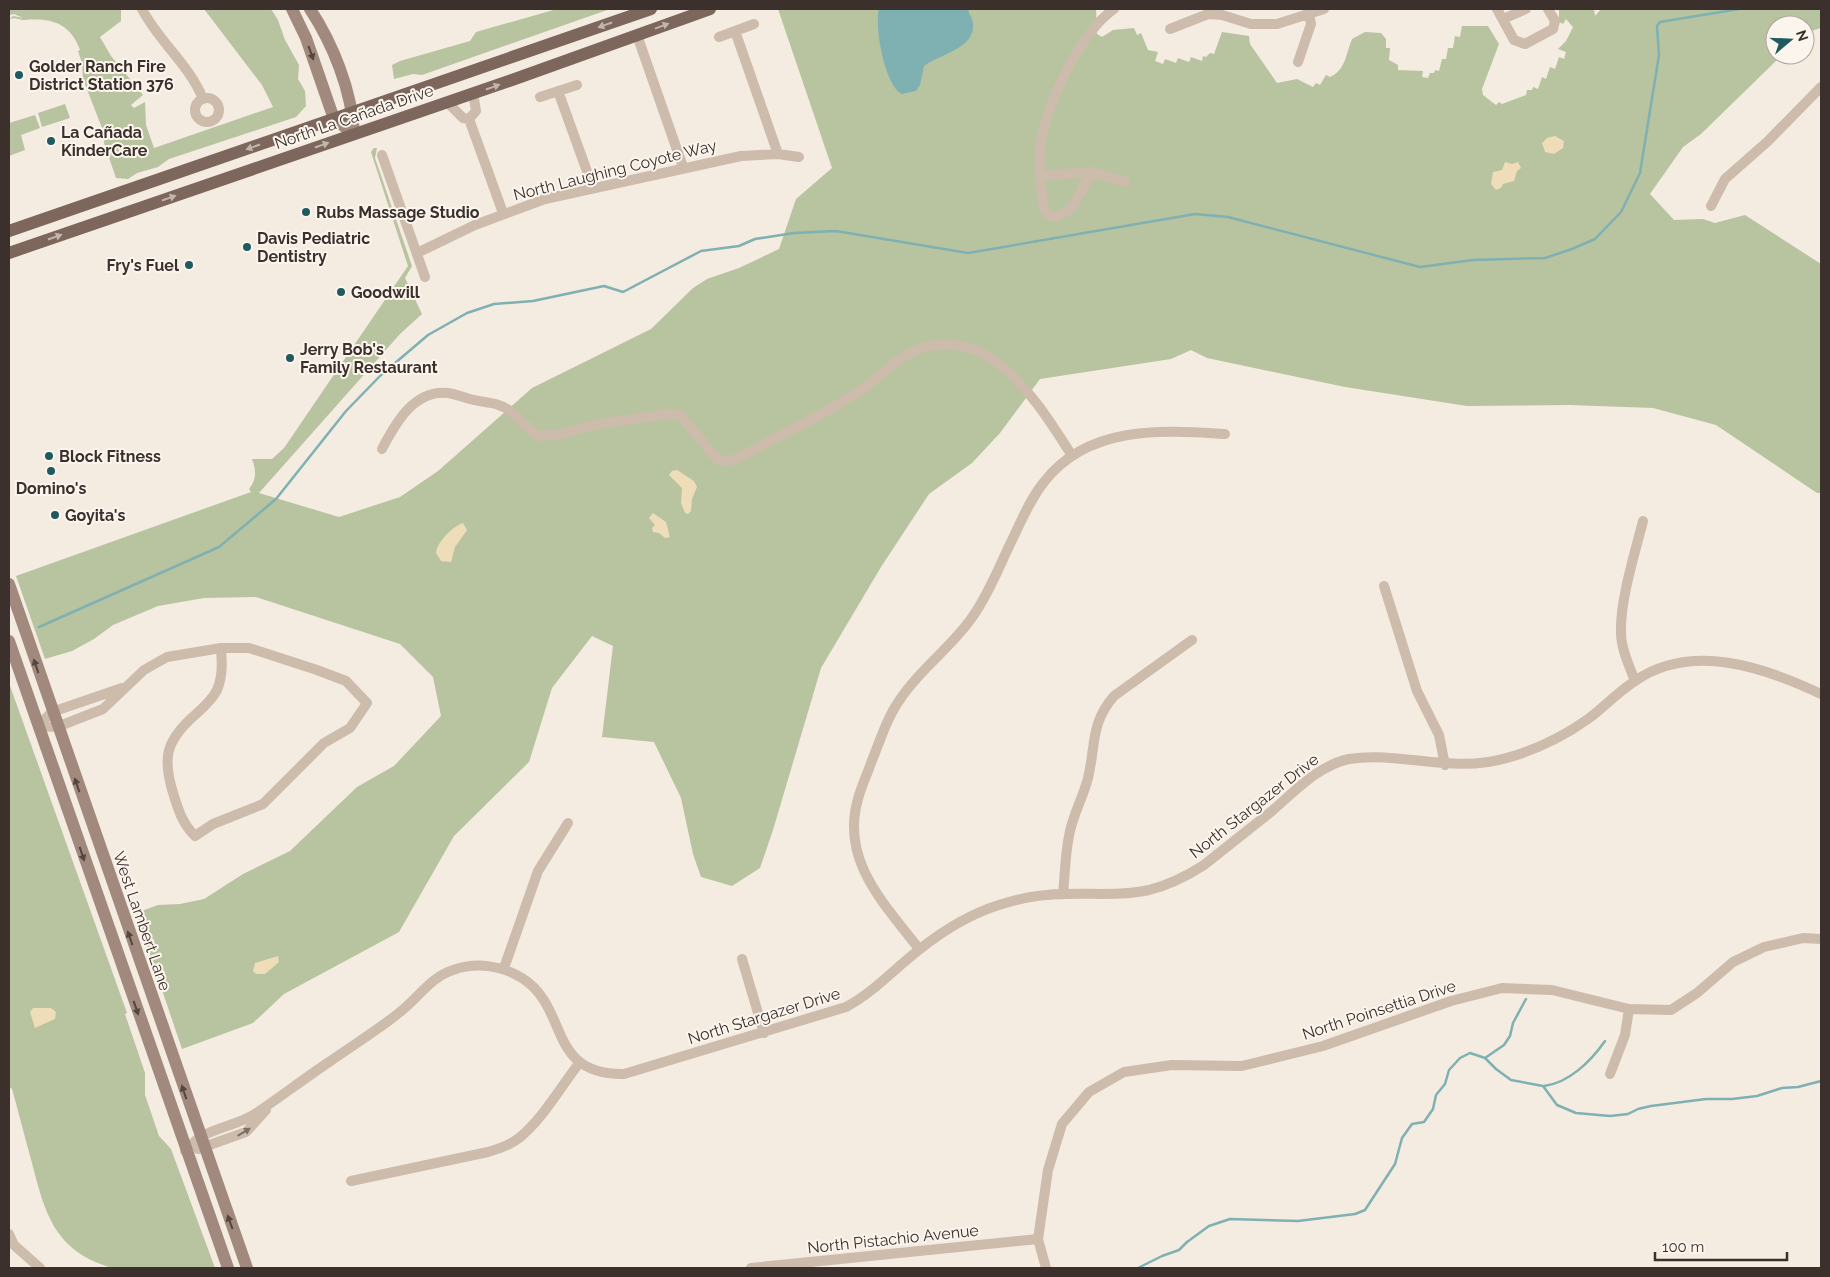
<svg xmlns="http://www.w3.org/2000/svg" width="1830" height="1277" viewBox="0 0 1830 1277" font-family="Raleway,sans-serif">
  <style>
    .green { fill: #b8c4a0 }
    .sand { fill: #efdcb8 }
    .water { fill: #7fb0b2 }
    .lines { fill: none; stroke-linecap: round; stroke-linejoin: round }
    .stream { stroke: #7fb0b2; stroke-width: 2.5 }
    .street { stroke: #cdbbac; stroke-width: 10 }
    .secondary { stroke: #a18a7d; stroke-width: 12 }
    .primary { stroke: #7d675c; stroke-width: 12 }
    .oneway { fill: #c2b5ac }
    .oneway2 { fill: #544640 }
    .oneway3 { fill: #7d6f65 }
    .poi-dot { fill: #1f5a5e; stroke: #fbf5ee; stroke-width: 2 }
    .labels { text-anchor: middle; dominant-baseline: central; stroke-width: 4; stroke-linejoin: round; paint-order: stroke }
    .poi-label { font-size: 16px; font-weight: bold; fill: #3b302b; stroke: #fbf5ee; text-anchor: start }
    .street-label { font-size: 16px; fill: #3b302b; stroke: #fbf5ee }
  </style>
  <rect width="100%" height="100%" fill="#f4ebe1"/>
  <!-- green -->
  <path class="green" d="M9,9H121V21L100,37L111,56L143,95L131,105L134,108L145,102L146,125L154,148L273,107L262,85L204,9H271L278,20L285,40L299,65L298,79L305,91L306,106L296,117L169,159L158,167L137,173L128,179L116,178L104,143L105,135L102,136V128L83,79L82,63L78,51L80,50C70,22 50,18 24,20C19,20 15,17 9,19L13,16L23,18L14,14L9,15Z
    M557,9H610L422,75L413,74L394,79L392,65L400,61L470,41L476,32Z
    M778,9H1096L1097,34L1102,37L1113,30L1134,28L1137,35L1141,33L1148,50L1158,52L1155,61L1163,64L1165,59L1176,63L1178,58L1189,62L1191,57L1202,61L1203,56L1206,57L1210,53L1214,54L1222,32L1249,36L1250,44L1277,83L1297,79L1313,87L1316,83L1320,85L1326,75L1330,77C1346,70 1346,53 1352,39L1365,32L1381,33L1386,39V48H1390L1389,60L1398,65V70L1423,71L1422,77L1428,78L1430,73H1434L1435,70L1439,71L1442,59H1446L1448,48H1453L1455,36L1460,37L1462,26H1488L1499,44L1482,89L1483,95L1496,105L1499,102L1502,104L1526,95L1527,90H1532L1533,87L1538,89L1542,77L1546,79L1550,67L1555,69L1559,57L1564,59L1566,52L1558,49L1566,41L1573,27L1566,19L1563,24L1559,22V9H1594L1595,16L1601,9H1821V28L1805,33V25H1775V55H1782L1701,134L1683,147L1650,194L1674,220L1703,219L1715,223L1745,215L1821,264V493H1817L1716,425L1653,408L1570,405L1467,406L1345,387L1207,358L1191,350L1171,359L1040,379L1000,433L972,463L929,494L881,567L821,668L773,830L760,868L732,886L701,877L693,854L681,798L654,742L602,737L613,646L592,636L552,688L529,762L454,836L399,932L284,994L253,1023L182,1049L136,913L158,905L180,904L204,899L243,874L290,851L357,787L394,766L441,716L433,677L400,644L256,597L204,598L158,606L113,625L94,639L72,651L45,659L16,576L251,492L249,489C257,479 256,470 252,459H272L284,448L408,266L371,152L374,148H377L375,158L412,266L405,278L422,314L400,334L259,493L339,517L400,497L438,471L532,388L651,329L693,288L707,279L739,268L779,249L796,199L832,168Z
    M65,104L70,118L42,127L38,113Z
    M35,115L40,128L21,135L25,150L9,156V123Z
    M9,683L127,1013L125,1014L145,1073V1095L159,1136L171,1149L215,1268H113C55,1252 45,1214 32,1163C25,1138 19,1114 12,1089L9,1087Z"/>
  <!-- sand -->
  <path class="sand" d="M1555,136L1564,141L1563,148L1554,154L1545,152L1542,143L1547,138Z
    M1505,162L1512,164L1518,162L1521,168L1517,171L1514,181L1503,184L1501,188L1496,190L1491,184L1493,172L1502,170Z
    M677,470L694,481L697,487L692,499L691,511L688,514L685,513L681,503L682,488L669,475L672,471Z
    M653,513L666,522L670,537L665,538L659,533L653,532L652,528L655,525L649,518Z
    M463,523L467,530L455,547L451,562L441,561L436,553C437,542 453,526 463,523Z
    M278,956L279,962L265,974H256L253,971L255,963Z
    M33,1008H51L56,1012L55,1019L35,1028L30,1012Z"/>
  <!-- water -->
  <path class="water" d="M879,9H968C969,14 973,19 973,24C976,48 938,55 924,66L920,85L916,91L902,94C885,86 874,26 879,9Z"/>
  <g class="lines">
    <!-- stream -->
    <path class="stream" d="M39,627L219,547L276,499L346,411L381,375L428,335L467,313L494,304L533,301L604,286L623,292L701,251L739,246L755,239L794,233L836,231L968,253L1195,214L1228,217L1420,267L1473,260L1545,258L1572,249L1595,239L1621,212L1640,173L1659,55L1657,26L1660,22L1739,9
      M1485,1058L1504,1045L1510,1036L1513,1023L1526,999
      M1544,1086C1569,1083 1591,1061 1605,1041
      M1138,1268L1162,1256L1179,1250L1187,1242L1209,1226L1230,1219L1298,1221L1355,1214L1365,1210L1395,1164L1402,1138L1412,1124L1424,1122L1433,1109L1436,1095L1445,1084L1449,1070L1460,1058L1470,1053L1485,1058L1496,1069L1511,1080L1543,1086L1557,1105L1576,1113L1610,1116L1628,1114L1638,1109L1651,1106L1706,1099H1732L1757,1096L1782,1088L1798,1087L1821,1081"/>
    <!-- street -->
    <path class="street" d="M142,9C159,42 189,64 203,99
      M1497,9L1514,40L1525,44L1553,29L1555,21L1548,9
      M1503,19L1526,9
      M754,24L735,31L778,154
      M1170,29L1208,14L1222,15L1251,24H1277L1324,9
      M637,35L683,167
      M719,37L735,31
      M1298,62L1311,24L1308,9
      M558,91L593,188
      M540,97L577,85
      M195 110a12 12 0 1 1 24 0a12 12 0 1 1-24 0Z
      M447,102L463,118L469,119L476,111L473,93
      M469,119L503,213
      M382,155L425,277
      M1092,172L1071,209L1055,217C1043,215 1043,204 1042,193C1039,175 1038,155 1042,136C1050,98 1082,31 1114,9
      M1040,176L1092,172L1125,182
      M1711,206L1725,179L1767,142L1821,87
      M417,253L475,225L545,199L741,156L778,154L799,157
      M382,449C395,424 414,389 448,393C456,394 465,398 474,400C486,403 498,402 510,411C520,418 528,429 538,436L562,434L593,425L667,414L680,415L718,460L728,461L736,459C776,437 818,418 857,393C879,379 896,356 922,348C993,326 1039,405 1071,454
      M1384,586L1417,691L1439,735L1445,765
      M1635,681C1629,665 1621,649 1621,632C1620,600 1635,553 1643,521
      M38,726L57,727L103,709L144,670L167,657L221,648H249L317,670L346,681L367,703L350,728L324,743L263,804L213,824L195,836C183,824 179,812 174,796C162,759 165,741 195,715C203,708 212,700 217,690C223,676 222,662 221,648
      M38,726L52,712L122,688
      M1063,894C1065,875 1065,855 1069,836C1072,816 1083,798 1088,778C1096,745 1090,724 1114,696L1192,640
      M919,949C885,904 840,861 858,799C861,787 867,775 871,763C880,741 887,717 901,698C921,668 953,646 973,616C990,592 1000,564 1013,538C1022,519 1031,498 1044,482C1088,425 1161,430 1225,434
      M742,959L764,1033
      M504,968L538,871L568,823
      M1610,1074L1625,1035L1629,1009
      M198,1149L246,1132L266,1110
      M185,1151C190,1147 194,1141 199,1138C216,1127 238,1125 255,1114C280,1097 304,1079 329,1062C353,1045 378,1030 400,1012C418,998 431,977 453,970C476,962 501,965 522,978C570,1008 546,1075 624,1074L846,1007C874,992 894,969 920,949C944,930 970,914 999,905C1020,898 1044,894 1066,894C1093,893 1122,896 1149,890C1169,885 1187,876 1204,865C1227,847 1249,829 1272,811C1294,792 1319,765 1349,759C1403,751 1453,775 1510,757C1538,749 1564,736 1588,719C1604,707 1618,692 1635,681C1692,642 1764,667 1821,694
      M351,1181L488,1152C499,1149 510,1145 519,1138C542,1120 562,1085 580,1062
      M9,1234L14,1245L40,1268
      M751,1268L1038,1239
      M1046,1268L1038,1239L1048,1170L1062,1124L1089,1092L1124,1072L1172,1065L1242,1066L1323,1046L1451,1001L1502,988L1552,990L1629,1009L1671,1010L1697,993L1733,962L1764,947L1803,938L1821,939"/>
    <!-- secondary -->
    <path class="secondary" d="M292,9L306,38L334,119L354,134
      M310,9C333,44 352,91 354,134
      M9,584L247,1268
      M9,641L228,1268"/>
    <!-- primary -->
    <path class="primary" d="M9,231L651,9
      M9,253L512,80L710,9"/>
  </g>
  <!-- one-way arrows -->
  <defs><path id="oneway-solid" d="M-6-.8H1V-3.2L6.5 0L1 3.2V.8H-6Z" transform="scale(1.25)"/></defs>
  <g class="oneway">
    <use href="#oneway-solid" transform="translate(605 25) rotate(161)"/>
    <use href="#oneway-solid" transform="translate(662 26) rotate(-20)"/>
    <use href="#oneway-solid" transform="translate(493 87) rotate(-19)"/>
    <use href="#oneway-solid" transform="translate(322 145) rotate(-19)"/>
    <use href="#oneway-solid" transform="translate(253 147) rotate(161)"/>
    <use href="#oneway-solid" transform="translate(169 198) rotate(-19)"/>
    <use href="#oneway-solid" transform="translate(55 237) rotate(-19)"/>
  </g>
  <g class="oneway2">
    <use href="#oneway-solid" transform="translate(311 53) rotate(70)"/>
    <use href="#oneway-solid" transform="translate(36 666) rotate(-109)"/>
    <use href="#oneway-solid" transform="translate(77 785) rotate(-109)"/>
    <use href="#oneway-solid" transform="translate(82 854) rotate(71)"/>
    <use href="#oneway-solid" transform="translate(130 938) rotate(-109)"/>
    <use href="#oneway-solid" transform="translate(136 1008) rotate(71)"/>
    <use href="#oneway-solid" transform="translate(184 1092) rotate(-109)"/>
    <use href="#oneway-solid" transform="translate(230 1222) rotate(-110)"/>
  </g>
  <use class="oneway3" href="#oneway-solid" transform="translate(244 1132) rotate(-31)"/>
  <!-- markers -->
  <g class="poi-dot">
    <circle cx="19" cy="75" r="5"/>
    <circle cx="51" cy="141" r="5"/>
    <circle cx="306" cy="212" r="5"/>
    <circle cx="247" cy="247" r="5"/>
    <circle cx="189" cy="265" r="5"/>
    <circle cx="341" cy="292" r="5"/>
    <circle cx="290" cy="358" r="5"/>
    <circle cx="49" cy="456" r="5"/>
    <circle cx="51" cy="471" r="5"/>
    <circle cx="55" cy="515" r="5"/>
  </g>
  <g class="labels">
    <!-- poi labels -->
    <g class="poi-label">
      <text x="29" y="66">Golder Ranch Fire<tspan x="29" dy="18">District Station 376</tspan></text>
      <text x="61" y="132">La Cañada<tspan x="61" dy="18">KinderCare</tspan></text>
      <text x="316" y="212">Rubs Massage Studio</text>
      <text x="257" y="238">Davis Pediatric<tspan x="257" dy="18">Dentistry</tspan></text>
      <text x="179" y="265" text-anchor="end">Fry's Fuel</text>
      <text x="351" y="292">Goodwill</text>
      <text x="300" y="349">Jerry Bob's<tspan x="300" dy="18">Family Restaurant</tspan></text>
      <text x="59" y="456">Block Fitness</text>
      <text x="51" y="488" text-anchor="middle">Domino's</text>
      <text x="65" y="515">Goyita's</text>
    </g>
    <!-- street labels -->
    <g class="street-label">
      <text transform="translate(354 117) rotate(-19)">North La Cañada Drive</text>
      <text transform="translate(615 170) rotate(-14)">North Laughing Coyote Way</text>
      <text transform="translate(1254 806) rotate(-38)">North Stargazer Drive</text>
      <text transform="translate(142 921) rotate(71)">West Lambert Lane</text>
      <text transform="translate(1379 1010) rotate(-18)">North Poinsettia Drive</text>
      <text transform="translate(764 1016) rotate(-17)">North Stargazer Drive</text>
      <text transform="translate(893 1239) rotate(-6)">North Pistachio Avenue</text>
    </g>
  </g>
  <!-- border -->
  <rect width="1830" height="1277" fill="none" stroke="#3b302b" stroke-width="20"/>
  <!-- north arrow -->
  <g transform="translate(1790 40) rotate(71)"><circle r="24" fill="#fbf5ee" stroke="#aea6a0"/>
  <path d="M0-4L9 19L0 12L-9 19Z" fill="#1f5a5e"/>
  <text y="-8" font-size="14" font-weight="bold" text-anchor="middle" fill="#3b302b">N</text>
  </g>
  <!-- scale -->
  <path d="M1655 1252v8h132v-8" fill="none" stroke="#3b302b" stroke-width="2.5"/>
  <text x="1662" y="1252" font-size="15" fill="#3b302b" stroke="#fbf5ee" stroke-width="4" paint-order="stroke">100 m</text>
</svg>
